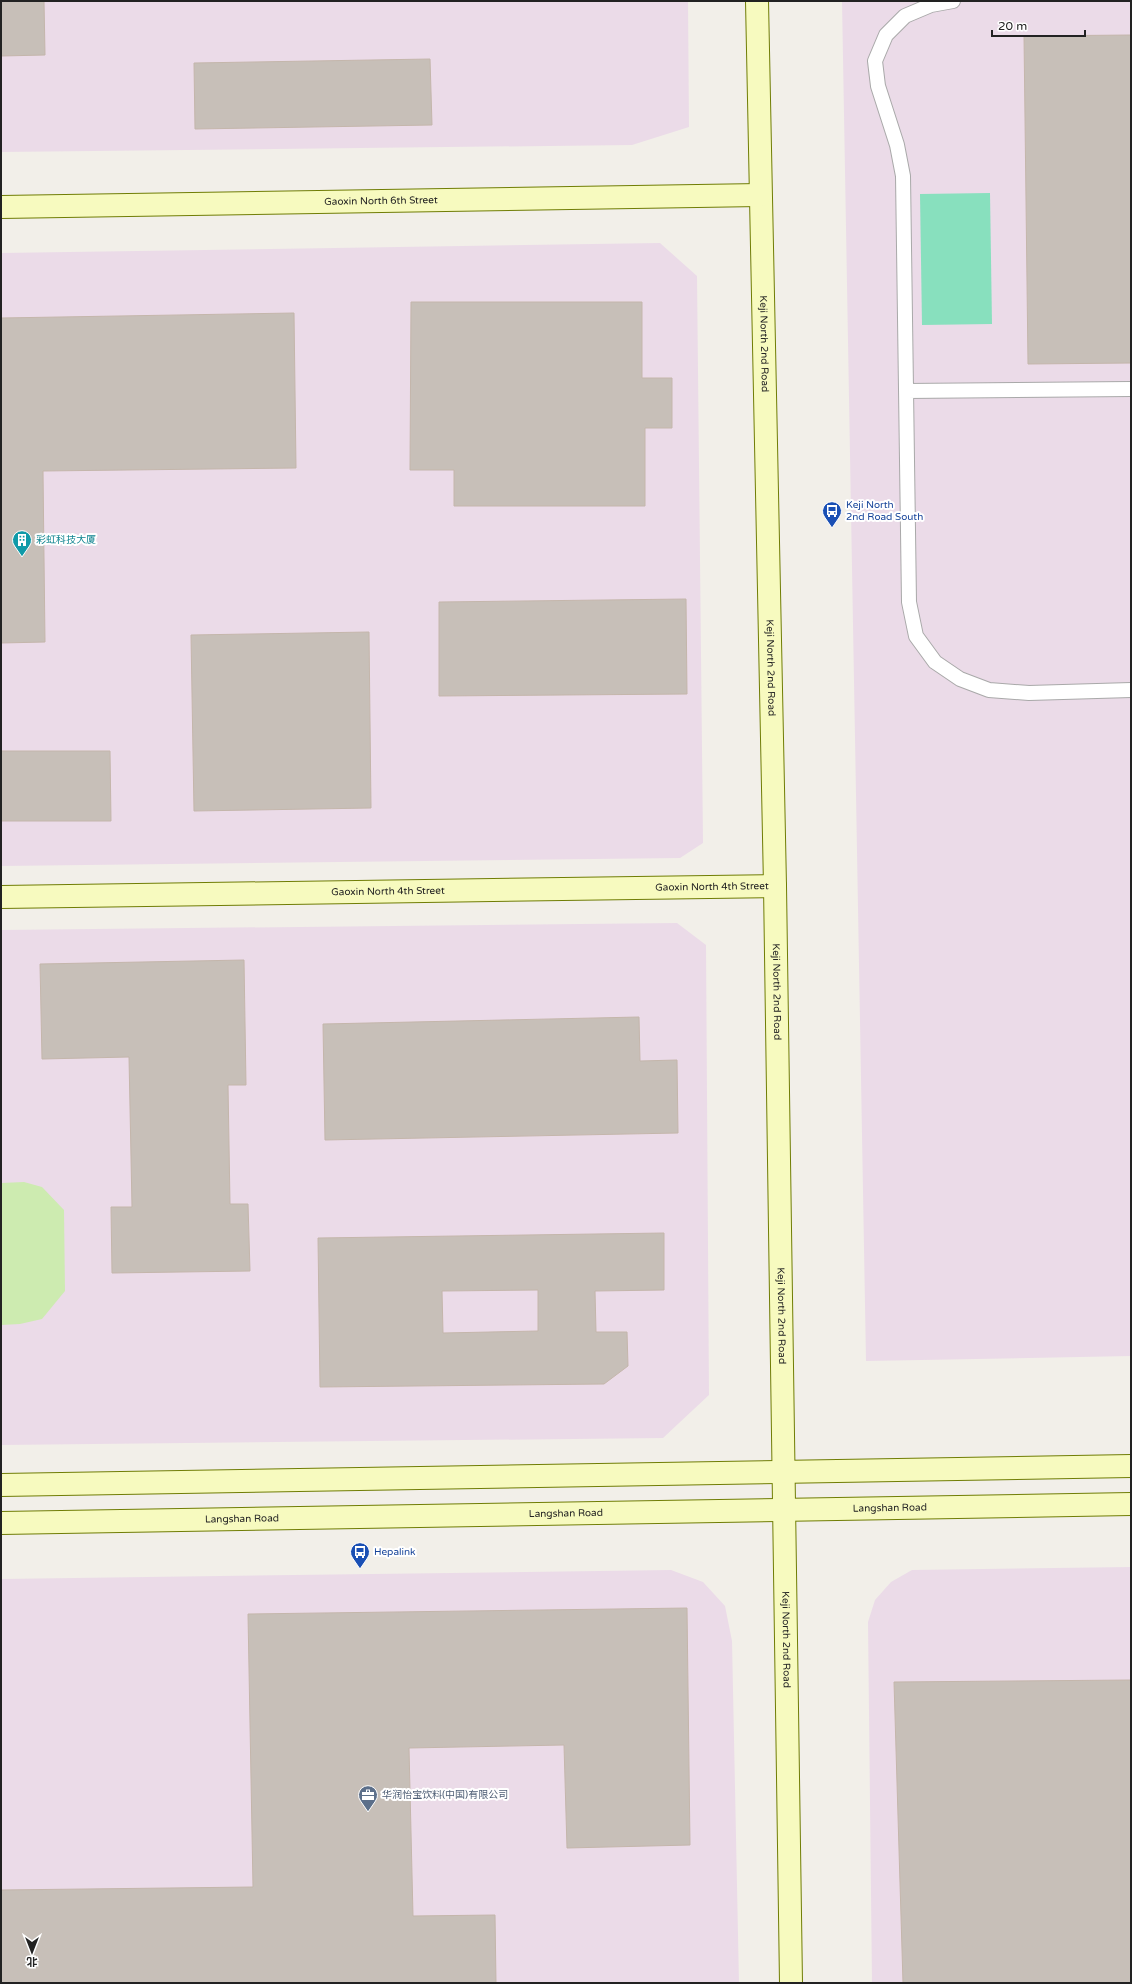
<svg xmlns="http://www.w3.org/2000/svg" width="1132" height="1984" viewBox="0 0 1132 1984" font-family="'Varela Round','Noto Sans SC',sans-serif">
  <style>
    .industrial { fill: #ebdbe8 }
    .grass { fill: #cdebb0 }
    .pitch { fill: #88e0be }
    .building { fill: #c7bfb8; stroke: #c4b6ab; fill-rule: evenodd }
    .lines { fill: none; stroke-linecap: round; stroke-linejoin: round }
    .lane-casing { stroke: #a9a9a9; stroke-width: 16 }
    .secondary-casing { stroke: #707d05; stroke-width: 24 }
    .lane { stroke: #fff; stroke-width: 14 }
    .secondary { stroke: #f7fabf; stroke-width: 22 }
    .labels { text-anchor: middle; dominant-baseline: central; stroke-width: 4; stroke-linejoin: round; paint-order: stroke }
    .street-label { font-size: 10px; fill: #222; stroke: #fff }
    .transit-label { font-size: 10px; fill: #164399; stroke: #fff; text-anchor: start }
    .culture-label { font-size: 10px; fill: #0d838f; stroke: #fff; text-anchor: start }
    .service-label { font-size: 10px; fill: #4e5e75; stroke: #fff; text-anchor: start }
  </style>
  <rect width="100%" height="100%" fill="#f2efe9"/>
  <!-- industrial -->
  <path class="industrial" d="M1,1H688L689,127L632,145L1,152Z
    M842,1H1131V1356L866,1361Z
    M660,243L697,276L703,843L680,858L1,866V253Z
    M677,923L706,945L709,1395L663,1438L1,1445V930Z
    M1131,1567V1983H872L868,1622L875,1600L891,1582L912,1570Z
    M671,1570L703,1582L725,1606L732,1641L739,1983H1V1579Z"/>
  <!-- grass -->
  <path class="grass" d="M24,1182L42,1187L64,1210L65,1291L42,1319L20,1324L1,1325V1183Z"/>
  <!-- pitch -->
  <path class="pitch" d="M990,193L992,324L922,325L920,194Z"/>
  <!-- building -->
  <path class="building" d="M1,1H44L45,55L1,56Z
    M1131,35V363L1028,364L1024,36Z
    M430,59L432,125L195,129L194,63Z
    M411,302H642V378H672V428H645V506H454V470H410Z
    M294,313L296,468L43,471L45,642L1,643V318Z
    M686,599L687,694L439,696V602Z
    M369,632L371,808L194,811L191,635Z
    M1,751H110L111,821H1Z
    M244,960L246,1085H228L230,1204H248L250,1271L112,1273L111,1207H132L129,1057L42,1059L40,964Z
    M639,1017L640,1061L677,1060L678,1133L325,1140L323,1024Z
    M664,1233V1290L595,1291L596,1332H627L628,1366L604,1384L320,1387L318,1238ZM538,1290V1331L443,1333L442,1291Z
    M687,1608L690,1845L567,1848L564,1745L409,1748L413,1916L495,1915L496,1983H1V1890L253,1887L248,1614Z
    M1131,1680V1983H903L894,1682Z"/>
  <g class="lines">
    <!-- lane casing -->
    <g class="lane-casing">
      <path id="lane" d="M953,1L931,5L905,16L886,35L875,61L878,86L897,145L903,176L909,602L916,636L935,662L960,679L989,690L1029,693L1131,690
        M906,391L1131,389"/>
    </g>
    <!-- secondary casing -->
    <g class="secondary-casing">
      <g id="secondary">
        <path id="s1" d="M757,1L775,886L791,1983"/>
        <path id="s2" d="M1,207L760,195"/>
        <path id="s3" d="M1,897L775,886"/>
        <path d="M1,1485L1131,1466"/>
        <path id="s4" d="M1,1523L1131,1504"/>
      </g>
    </g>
    <!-- lane -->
    <use href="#lane" class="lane"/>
    <!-- secondary -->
    <use href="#secondary" class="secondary"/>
  </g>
  <!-- icons -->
  <defs>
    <g id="bus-pin" transform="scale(1)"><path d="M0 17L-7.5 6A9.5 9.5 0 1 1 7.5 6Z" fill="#1a4fb4" stroke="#fff"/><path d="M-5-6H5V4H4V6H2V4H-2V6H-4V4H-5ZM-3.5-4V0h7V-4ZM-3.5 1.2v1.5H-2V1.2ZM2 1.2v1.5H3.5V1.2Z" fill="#fff"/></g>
    <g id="building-pin" transform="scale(1)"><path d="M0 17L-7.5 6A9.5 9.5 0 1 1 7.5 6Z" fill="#0f9aa8" stroke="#fff"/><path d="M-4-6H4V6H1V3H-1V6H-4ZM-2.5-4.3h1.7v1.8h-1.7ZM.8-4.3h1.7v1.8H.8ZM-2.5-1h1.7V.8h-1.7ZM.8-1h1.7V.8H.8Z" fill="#fff"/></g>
    <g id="office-pin" transform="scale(1)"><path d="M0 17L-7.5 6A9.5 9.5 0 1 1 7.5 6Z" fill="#5c6f8a" stroke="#fff"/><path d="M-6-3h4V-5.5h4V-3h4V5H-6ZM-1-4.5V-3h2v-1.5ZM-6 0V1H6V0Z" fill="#fff"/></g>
  </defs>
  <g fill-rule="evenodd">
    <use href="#bus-pin" x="832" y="511"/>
    <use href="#building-pin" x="22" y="540"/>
    <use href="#bus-pin" x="360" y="1552"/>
    <use href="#office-pin" x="368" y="1795"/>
  </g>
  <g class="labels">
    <!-- street labels -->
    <g class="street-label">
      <text stroke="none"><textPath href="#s2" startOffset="380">Gaoxin North 6th Street</textPath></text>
      <text stroke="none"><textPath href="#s1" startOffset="343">Keji North 2nd Road</textPath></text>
      <text stroke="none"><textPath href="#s1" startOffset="667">Keji North 2nd Road</textPath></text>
      <text stroke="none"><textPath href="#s3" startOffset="711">Gaoxin North 4th Street</textPath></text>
      <text stroke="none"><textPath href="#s3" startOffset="387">Gaoxin North 4th Street</textPath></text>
      <text stroke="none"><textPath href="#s1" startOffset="991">Keji North 2nd Road</textPath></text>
      <text stroke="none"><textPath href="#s1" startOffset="1315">Keji North 2nd Road</textPath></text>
      <text stroke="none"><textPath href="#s4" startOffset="889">Langshan Road</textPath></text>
      <text stroke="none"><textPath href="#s4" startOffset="565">Langshan Road</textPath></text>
      <text stroke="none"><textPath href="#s4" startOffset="241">Langshan Road</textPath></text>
      <text stroke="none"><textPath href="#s1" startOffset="1639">Keji North 2nd Road</textPath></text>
    </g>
    <!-- transit labels -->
    <g class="transit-label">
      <text x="846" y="505">Keji North<tspan x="846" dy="12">2nd Road South</tspan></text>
      <text x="374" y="1552">Hepalink</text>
    </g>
    <!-- culture labels -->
    <g class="culture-label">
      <text x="36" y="540">彩虹科技大厦</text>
    </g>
    <!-- service labels -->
    <g class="service-label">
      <text x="382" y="1795">华润怡宝饮料(中国)有限公司</text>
    </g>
  </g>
  <!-- border -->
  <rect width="1132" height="1984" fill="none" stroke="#222222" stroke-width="4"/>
  <!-- north arrow -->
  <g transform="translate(32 1952) rotate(180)" stroke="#ffffff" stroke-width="3" paint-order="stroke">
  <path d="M0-3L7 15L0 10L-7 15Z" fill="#222222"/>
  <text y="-6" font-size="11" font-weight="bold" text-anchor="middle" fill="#222222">北</text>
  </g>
  <!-- scale -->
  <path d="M992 30v6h93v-6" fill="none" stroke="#222222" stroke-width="2"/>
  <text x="998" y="30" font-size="12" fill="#222222" stroke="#ffffff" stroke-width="3" paint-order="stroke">20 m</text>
</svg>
